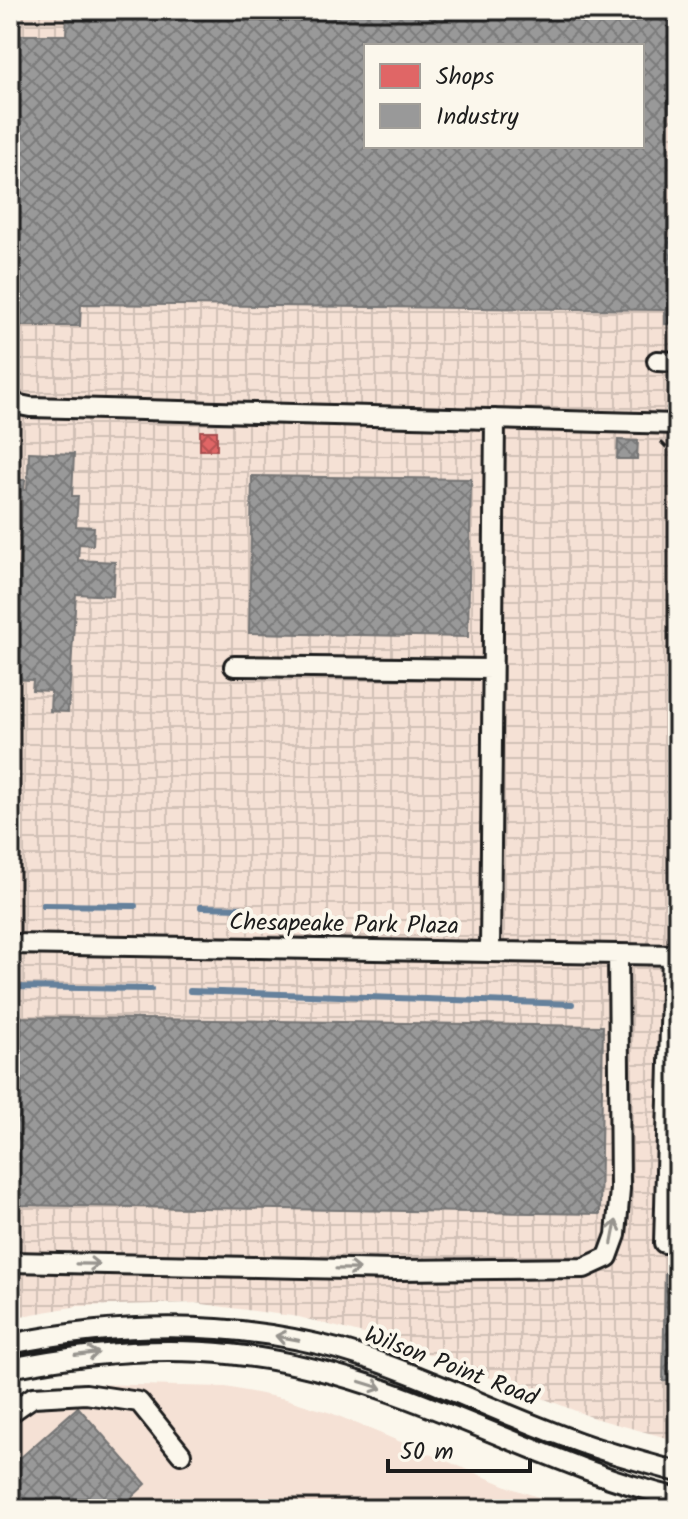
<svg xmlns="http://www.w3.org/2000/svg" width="688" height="1519" viewBox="0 0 688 1519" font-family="Kalam,sans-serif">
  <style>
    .built { fill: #f5e1d5 }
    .industrial { fill: url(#industrial-grid); fill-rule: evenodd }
    .shops { fill: url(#shops-cross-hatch); stroke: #a55050; stroke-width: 2 }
    .industry { fill: url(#industry-cross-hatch); stroke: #747474; stroke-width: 2; fill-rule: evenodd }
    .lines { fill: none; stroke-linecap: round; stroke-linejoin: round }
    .stream { stroke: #65819c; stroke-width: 6 }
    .minor-casing { stroke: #1c1c1c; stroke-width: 24 }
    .path { stroke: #1c1c1c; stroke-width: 3; stroke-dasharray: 8 6; stroke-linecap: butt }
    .minor { stroke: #fbf7ec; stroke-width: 18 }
    .oneway { stroke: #97948e }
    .labels { text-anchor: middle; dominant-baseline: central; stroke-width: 8; stroke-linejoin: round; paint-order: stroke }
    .street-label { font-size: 24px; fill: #1c1c1c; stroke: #fbf7ec }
  </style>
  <defs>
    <pattern id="industrial-grid" width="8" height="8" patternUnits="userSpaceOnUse" patternTransform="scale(2)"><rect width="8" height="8" fill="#f5e1d5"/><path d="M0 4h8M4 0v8" fill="none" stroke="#d1c0b6"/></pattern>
    <pattern id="shops-cross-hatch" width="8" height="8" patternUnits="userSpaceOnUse" patternTransform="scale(2)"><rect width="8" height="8" fill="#e06666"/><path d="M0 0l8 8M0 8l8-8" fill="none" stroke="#b55353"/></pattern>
    <pattern id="industry-cross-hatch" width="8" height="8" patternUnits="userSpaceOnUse" patternTransform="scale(2)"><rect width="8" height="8" fill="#999"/><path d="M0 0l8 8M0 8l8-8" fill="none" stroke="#7c7c7c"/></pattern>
  </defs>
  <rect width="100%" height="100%" fill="#fbf7ec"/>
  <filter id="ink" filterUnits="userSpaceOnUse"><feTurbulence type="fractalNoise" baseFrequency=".0125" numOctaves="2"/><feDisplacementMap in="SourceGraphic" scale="16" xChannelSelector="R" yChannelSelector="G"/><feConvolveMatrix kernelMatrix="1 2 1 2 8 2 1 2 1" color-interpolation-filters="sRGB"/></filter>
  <g filter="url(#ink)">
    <!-- built -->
    <path class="built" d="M91,1384L226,1387L286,1399L331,1413L514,1489L574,1509H10V1399Z"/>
    <!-- industrial -->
    <path class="industrial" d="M10,10H678V1441L594,1418L405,1345L299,1317L195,1303L78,1306L10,1318ZM366,46H642V146H366Z"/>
    <!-- shops -->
    <path class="shops" d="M200,431H217V450H200Z"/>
    <!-- industry -->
    <path class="industry" d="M67,10H652V19H670L667,238H678V325L665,324V310L81,304L80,326H10V35H66ZM366,46H642V146H366Z
      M618,440L638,441L637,459H617Z
      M29,452L74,454L72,496H78L76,526L94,527L93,545L79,544L78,560L115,562L113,596L76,594L68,712L50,711L51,691L32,690L33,680L11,679L13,639H10V598H18L22,497H13L14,480H25L24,490H27Z
      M252,476L471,479L468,637L249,633Z
      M10,1017L603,1026L600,1214L10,1205Z
      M665,1273H678V1382L663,1381Z
      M78,1407L146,1484L119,1509H10V1467Z"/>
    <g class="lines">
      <!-- stream -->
      <path class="stream" d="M43,905L135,906
        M201,907L241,908
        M10,987L151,989
        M190,991L572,1004"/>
      <!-- minor casing -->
      <g class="minor-casing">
        <path id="minor" d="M657,361L678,362
          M10,403L30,407L678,424
          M234,666L492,669
          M10,944L678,955
          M490,952L495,419
          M672,955L664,1243H678
          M10,1262L396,1270L584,1268L608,1257L616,1235L620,1189L618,954
          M10,1344C119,1322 233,1320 341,1350C421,1373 495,1412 573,1440C607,1453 643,1462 678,1472
          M10,1368C145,1341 256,1344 387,1391C484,1425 577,1474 678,1498
          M10,1413L33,1397L86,1394L139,1402L181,1454"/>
      </g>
      <!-- path -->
      <path class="path" d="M661,442L678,459
        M669,628H678"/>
      <!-- minor -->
      <use href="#minor" class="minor"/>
    </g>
    <!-- one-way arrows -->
    <defs><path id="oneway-shaft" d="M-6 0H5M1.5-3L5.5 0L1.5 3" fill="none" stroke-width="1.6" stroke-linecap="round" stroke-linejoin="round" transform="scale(2)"/></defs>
    <g class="oneway">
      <use href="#oneway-shaft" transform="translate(614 1232) rotate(-79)"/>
      <use href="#oneway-shaft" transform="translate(88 1264) rotate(1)"/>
      <use href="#oneway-shaft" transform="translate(348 1269) rotate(1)"/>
      <use href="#oneway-shaft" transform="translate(287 1338) rotate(-169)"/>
      <use href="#oneway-shaft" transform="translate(87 1354) rotate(-7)"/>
      <use href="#oneway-shaft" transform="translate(371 1385) rotate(17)"/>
    </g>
  </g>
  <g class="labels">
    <!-- street labels -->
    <g class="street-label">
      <text transform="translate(344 925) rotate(1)">Chesapeake Park Plaza</text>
      <text transform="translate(451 1367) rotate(21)">Wilson Point Road</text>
    </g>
  </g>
  <!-- margin -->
  <rect width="688" height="1519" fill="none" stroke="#fbf7ec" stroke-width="40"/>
  <rect x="20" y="20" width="648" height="1479" fill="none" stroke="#1c1c1c" stroke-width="3" filter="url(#ink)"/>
  <!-- legend -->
  <rect x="364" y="44" width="280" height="104" fill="#fbf7ec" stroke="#a29f99" stroke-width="2"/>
  <rect x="380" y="64" width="40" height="24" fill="#e06666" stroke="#a29f99" stroke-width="2"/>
  <text x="436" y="84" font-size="24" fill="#1c1c1c">Shops</text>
  <rect x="380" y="104" width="40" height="24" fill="#999999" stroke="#a29f99" stroke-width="2"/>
  <text x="436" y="124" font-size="24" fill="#1c1c1c">Industry</text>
  <!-- scale -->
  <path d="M388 1459v12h142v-12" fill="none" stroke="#1c1c1c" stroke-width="4"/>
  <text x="400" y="1459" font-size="24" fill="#1c1c1c" stroke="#fbf7ec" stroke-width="6" paint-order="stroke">50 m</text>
</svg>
